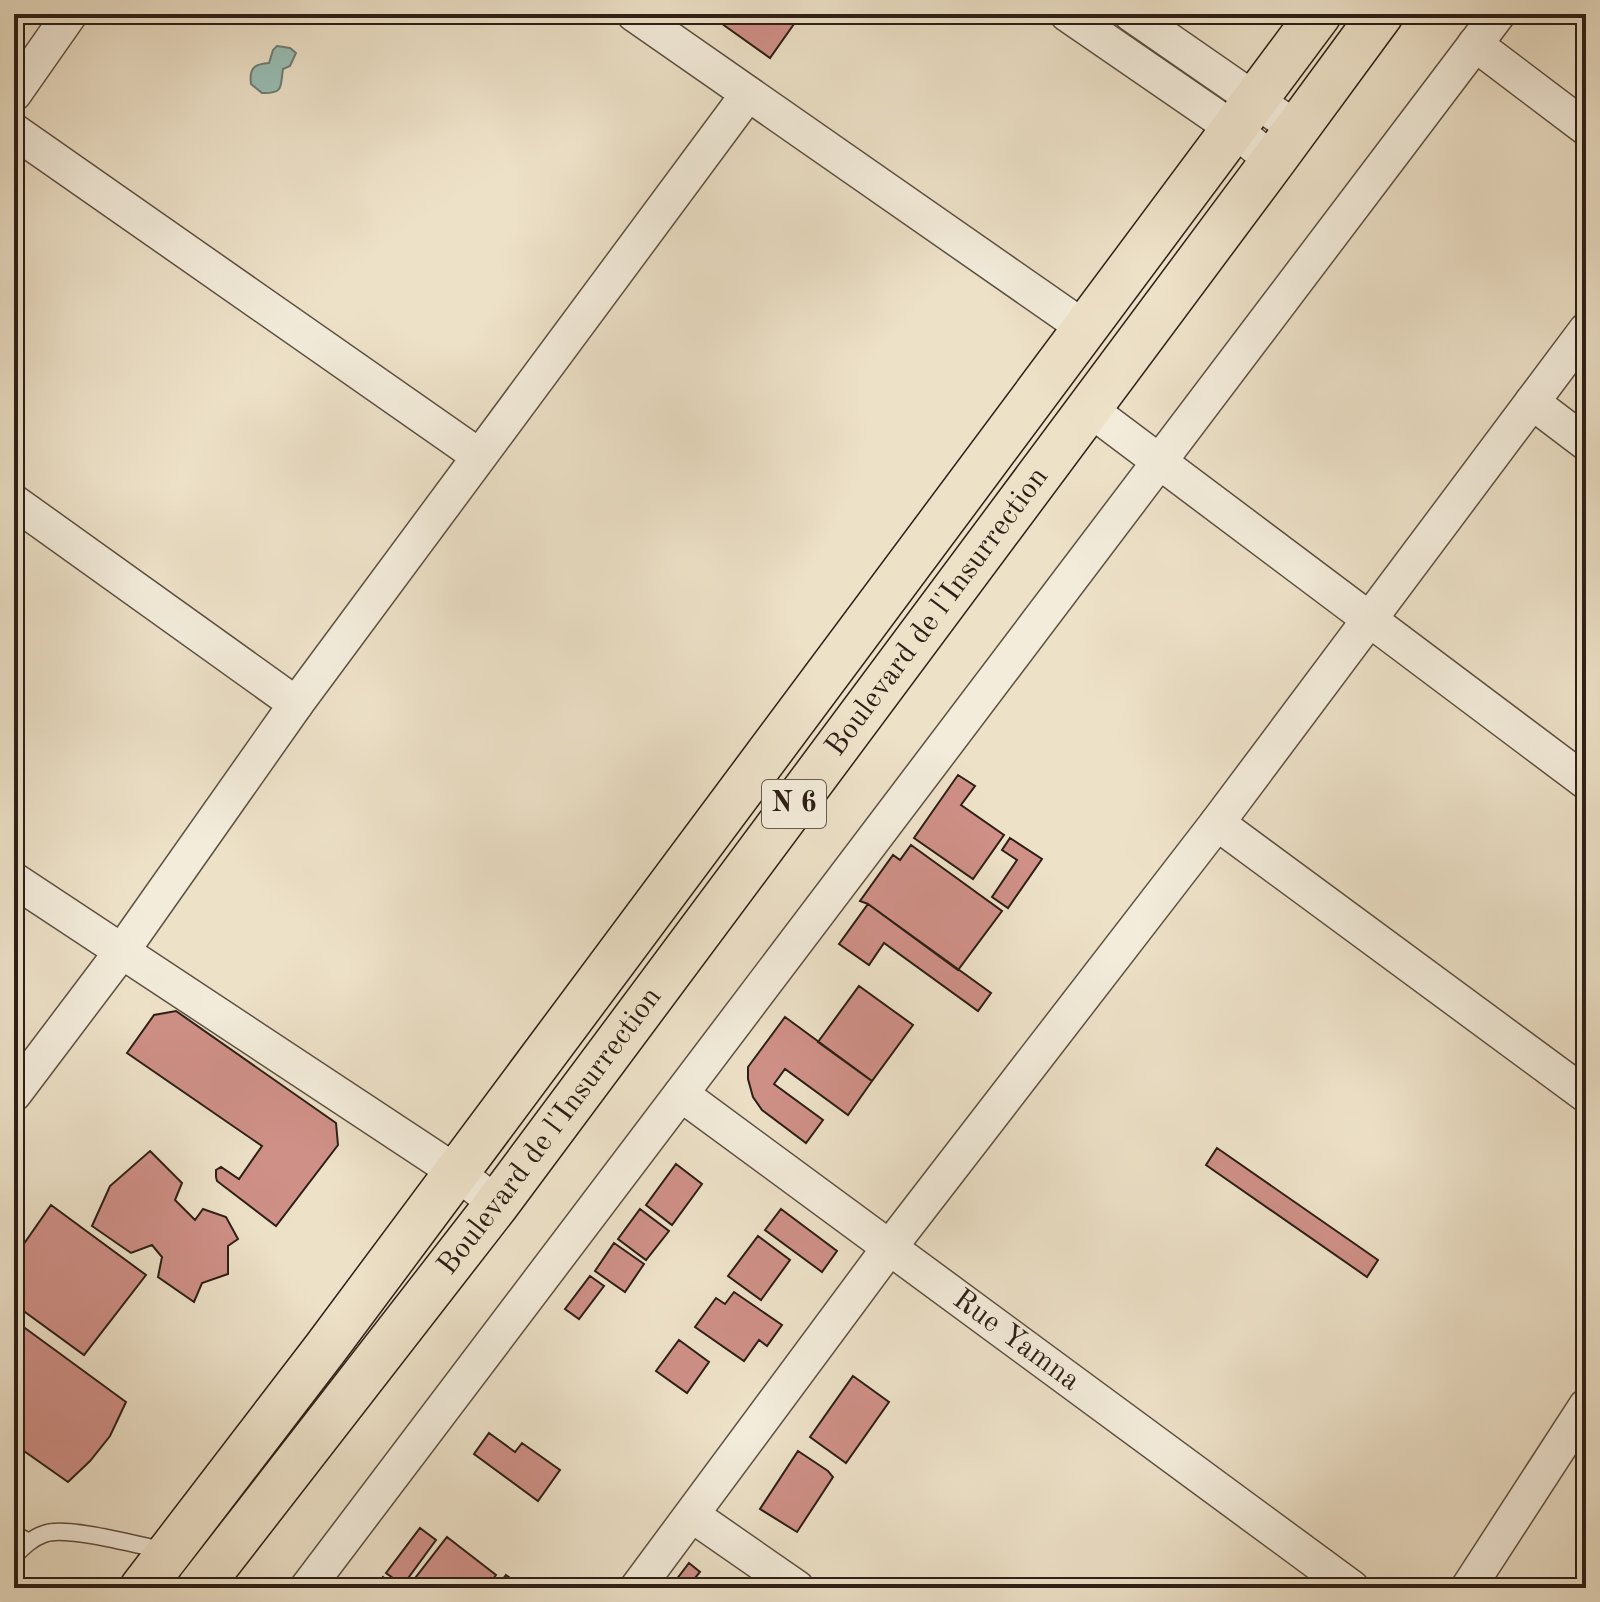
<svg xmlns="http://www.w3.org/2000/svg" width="1600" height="1602" viewBox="0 0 1600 1602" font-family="'Old Standard TT',serif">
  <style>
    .water { fill: #99beb5; stroke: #6e7e75; stroke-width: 2 }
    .building { fill: #cf9087; stroke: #2d1f16; stroke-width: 2 }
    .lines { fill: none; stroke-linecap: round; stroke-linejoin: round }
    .lane-casing { stroke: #5d5042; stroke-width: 19 }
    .street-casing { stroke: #5d5042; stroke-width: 37 }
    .primary-casing { stroke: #2d1f16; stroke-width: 47 }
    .lane { stroke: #f3ecdb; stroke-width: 16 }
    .street { stroke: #f3ecdb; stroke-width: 34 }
    .primary { stroke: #ede1c8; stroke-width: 44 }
    .labels { text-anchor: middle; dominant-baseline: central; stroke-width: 8; stroke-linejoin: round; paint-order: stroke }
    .shield { fill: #f3ecdb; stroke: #685c51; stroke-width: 2 }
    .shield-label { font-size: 28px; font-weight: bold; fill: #2d1f16 }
    .street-label { font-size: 30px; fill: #2d1f16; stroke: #f3ecdb }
  </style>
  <rect width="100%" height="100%" fill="#ede1c8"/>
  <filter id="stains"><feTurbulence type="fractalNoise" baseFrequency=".0025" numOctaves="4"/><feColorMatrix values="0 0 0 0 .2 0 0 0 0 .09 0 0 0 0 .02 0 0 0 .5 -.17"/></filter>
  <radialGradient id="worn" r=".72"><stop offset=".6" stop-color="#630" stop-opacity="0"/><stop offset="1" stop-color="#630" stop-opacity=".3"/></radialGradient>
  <!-- water -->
  <path class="water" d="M277,46L290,48L296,53L290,66L283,69C280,85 285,94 262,93L251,84C249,68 254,64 269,63L273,50Z"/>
  <!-- building -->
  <path class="building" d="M722,14H801L770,58L718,21Z
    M958,775L975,786L961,805L1004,835L973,879L914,838Z
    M1010,838L1042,859L1008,908L992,897L1017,860L1002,850Z
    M911,845L1002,911L958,970L868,904L860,901L893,855L900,860Z
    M868,904L991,993L978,1011L884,943L869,965L839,944Z
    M859,986L913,1025L872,1081L818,1042Z
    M176,1011L336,1123L338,1145L276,1226L217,1181L216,1177V1170L221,1167L239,1179L262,1146L127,1053L154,1015Z
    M785,1017L872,1081L848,1115L785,1069L774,1084L823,1120L806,1143L762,1110L753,1097L748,1079V1067Z
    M1217,1148L1378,1260L1367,1277L1206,1165Z
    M150,1151L182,1183L175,1200L195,1220L203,1209L226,1217L238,1239L228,1246V1274L202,1283L194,1302L158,1277L162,1257L152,1245L131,1253L92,1226L110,1186Z
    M676,1164L702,1184L672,1225L646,1205Z
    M51,1205L146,1275L84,1355L14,1304V1258Z
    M640,1209L669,1231L646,1260L618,1239Z
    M781,1209L837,1251L822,1272L765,1230Z
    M758,1236L790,1260L761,1300L728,1276Z
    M614,1243L644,1264L625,1292L595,1271Z
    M590,1276L604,1286L579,1319L565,1309Z
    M734,1292L782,1325L767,1346L759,1340L744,1361L695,1327L716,1298L725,1304Z
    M14,1320L126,1402L110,1436L90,1461L68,1482L14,1444Z
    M679,1340L709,1362L687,1393L656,1371Z
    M853,1376L889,1402L846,1463L810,1437Z
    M489,1433L515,1452L522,1443L560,1470L538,1501L474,1454Z
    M798,1451L828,1471L833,1477L797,1532L760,1509Z
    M420,1528L436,1540L403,1585L386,1573Z
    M447,1537L496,1575L486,1588H411L409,1586Z
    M689,1563L700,1572L687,1588H670Z
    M506,1575L524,1588H496Z
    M383,1577L397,1588H374Z"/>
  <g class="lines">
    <!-- lane casing -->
    <g class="lane-casing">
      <path id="lane" d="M14,1534L29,1542
        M14,1556C23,1547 32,1538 44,1534C65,1525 141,1546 167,1551"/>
    </g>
    <!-- street casing -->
    <g class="street-casing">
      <g id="street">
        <path d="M634,14L1086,329"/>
        <path d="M1067,14L1234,129L1273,161"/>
        <path d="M1131,14L1297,129"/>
        <path d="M1475,44L1586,128"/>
        <path d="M14,94L70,14"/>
        <path d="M14,131L479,456"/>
        <path d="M1532,402L1586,443"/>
        <path d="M1088,408L1586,782"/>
        <path d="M14,502L296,704"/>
        <path d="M1217,823L1586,1095"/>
        <path d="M14,880L456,1172L497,1204"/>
        <path d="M14,1094L122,951L296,704L748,94"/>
        <path id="s1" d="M681,1094L1352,1588"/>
        <path d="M692,1515L797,1588"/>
        <path d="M307,1588L1498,14"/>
        <path d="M637,1588L889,1248L1217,823L1586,330"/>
        <path d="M1468,1588L1586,1406"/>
      </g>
    </g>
    <!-- primary casing -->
    <g class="primary-casing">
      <g id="primary">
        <path d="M142,1588L325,1349L1319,14"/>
        <path id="s2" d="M199,1588L497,1204L1273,161L1381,14"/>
      </g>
    </g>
    <!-- lane -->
    <use href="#lane" class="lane"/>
    <!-- street -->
    <use href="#street" class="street"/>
    <!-- primary -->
    <use href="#primary" class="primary"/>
  </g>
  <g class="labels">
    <!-- shield labels -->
    <rect class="shield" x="762" y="780" width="64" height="48" rx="6"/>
    <g class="shield-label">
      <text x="794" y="804">N 6</text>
    </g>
    <!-- street labels -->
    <g class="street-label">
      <text stroke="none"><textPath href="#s2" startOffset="1224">Boulevard de l'Insurrection</textPath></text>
      <text stroke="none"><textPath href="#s2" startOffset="576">Boulevard de l'Insurrection</textPath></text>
      <text stroke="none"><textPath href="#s1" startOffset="416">Rue Yamna</textPath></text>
    </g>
  </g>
  <!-- margin -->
  <rect width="1600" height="1602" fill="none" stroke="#ede1c8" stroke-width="48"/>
  <rect x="16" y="16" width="1568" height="1570" fill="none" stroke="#2d1f16" stroke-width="4"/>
  <rect x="24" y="24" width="1552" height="1554" fill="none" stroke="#2d1f16" stroke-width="2"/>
  <rect width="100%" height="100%" filter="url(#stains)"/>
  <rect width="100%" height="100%" fill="url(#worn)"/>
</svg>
